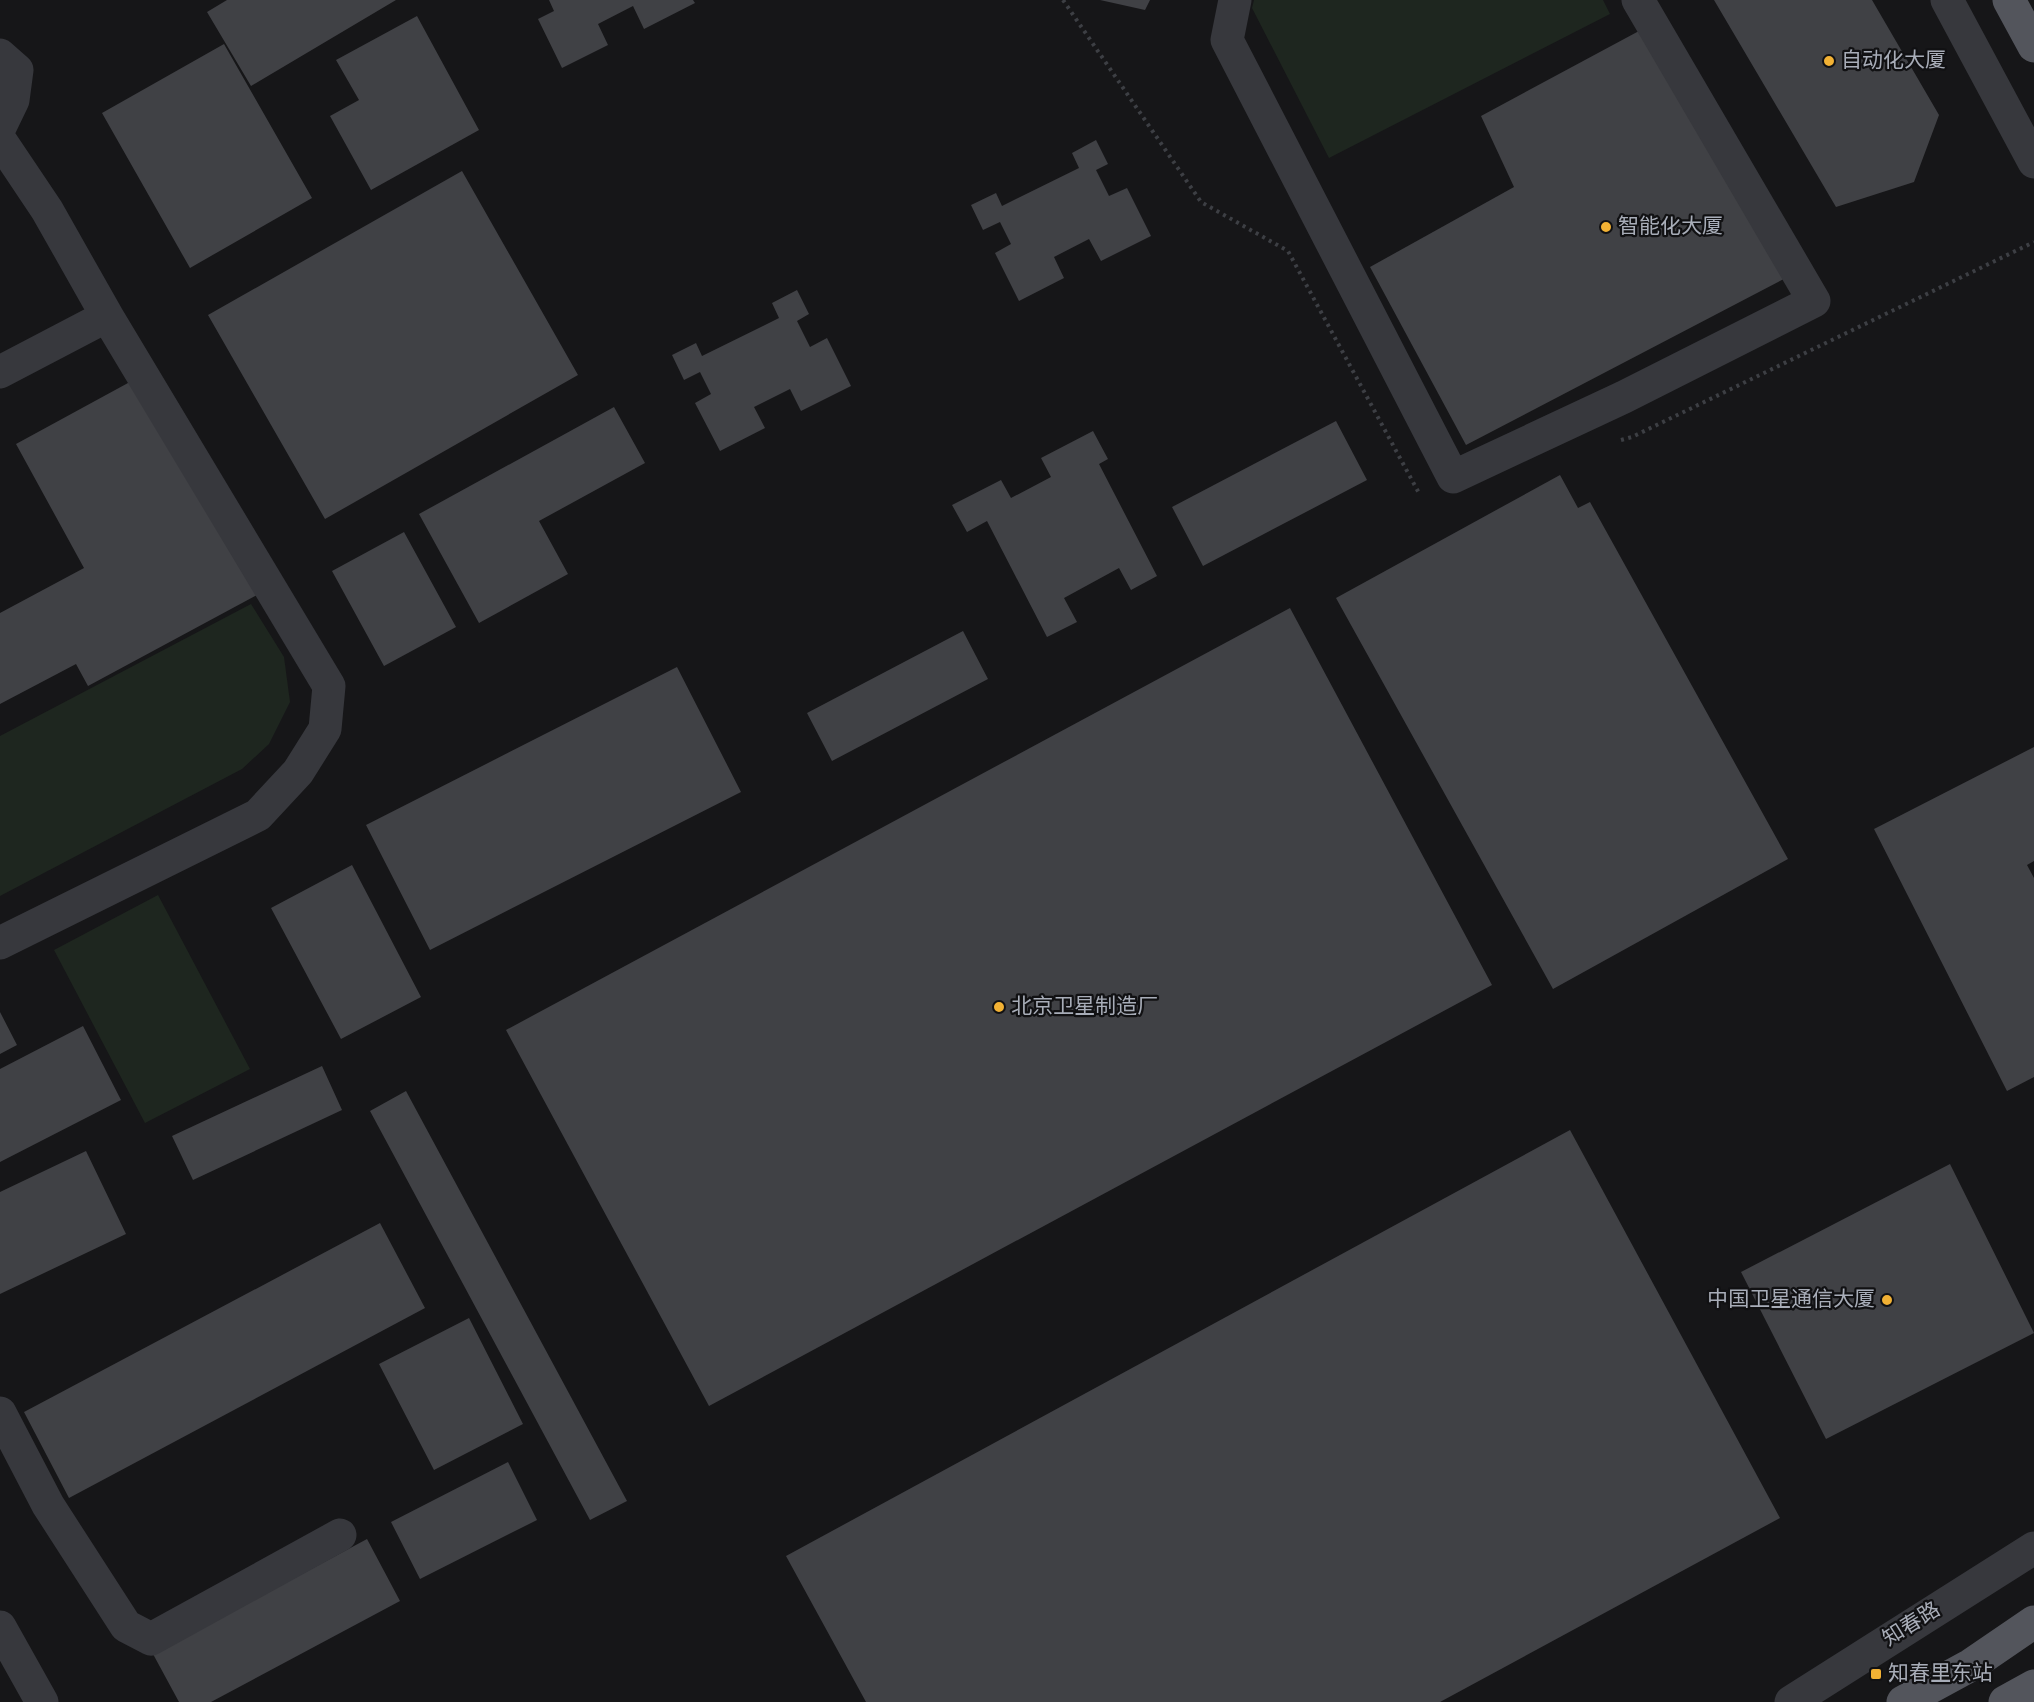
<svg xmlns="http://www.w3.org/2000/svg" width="2034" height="1702" viewBox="0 0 2034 1702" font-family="Overpass,'Noto Sans SC',sans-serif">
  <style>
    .green { fill: #1e261f }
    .building { fill: #404145 }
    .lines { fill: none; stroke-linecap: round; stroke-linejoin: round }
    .path { stroke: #3d3f44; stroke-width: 4; stroke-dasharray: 3 4.5; stroke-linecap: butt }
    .minor { stroke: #37383d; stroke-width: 33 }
    .major { stroke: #53555c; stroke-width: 33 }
    .poi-dot { fill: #f2b134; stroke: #111113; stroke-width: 2 }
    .labels { text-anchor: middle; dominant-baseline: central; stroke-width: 4.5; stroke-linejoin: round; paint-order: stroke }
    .poi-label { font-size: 21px; fill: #a8adb8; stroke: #111113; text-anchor: start }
    .street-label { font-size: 21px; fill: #a8adb8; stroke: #111113 }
  </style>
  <rect width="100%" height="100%" fill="#161618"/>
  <!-- green -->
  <path class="green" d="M1254,0H1603L1610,14L1329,158L1252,8Z
    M251,604L284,657L290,702L269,744L242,769L0,896V736Z
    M158,895L250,1069L145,1123L54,950Z"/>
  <!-- building -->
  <path class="building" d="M227,0H396L251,86L207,12Z
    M549,0H693L695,3L644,29L633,6L598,24L608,45L562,68L538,19L554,11Z
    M1100,0H1150L1145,10Z
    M1714,0H1872L1939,115L1914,182L1836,207Z
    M417,16L479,130L371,190L330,116L359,100L336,60Z
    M1652,24L1797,272L1466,445L1370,267L1514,187L1481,116Z
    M224,44L312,198L190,268L102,113Z
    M1096,140L1108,164L1096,170L1109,196L1127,188L1151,236L1101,261L1089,239L1054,257L1064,278L1019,301L995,253L1011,244L1000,222L983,230L971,205L996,193L1002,206L1079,168L1072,153Z
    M462,171L578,375L325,519L208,315Z
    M797,290L809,314L797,321L810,347L827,338L851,386L801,411L790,389L754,407L765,428L720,451L695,403L711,394L700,372L684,380L672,355L696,343L702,356L779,318L772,303Z
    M139,377L257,595L88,686L76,664L0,704V613L84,568L16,444Z
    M614,407L645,463L539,521L568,574L479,623L419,514Z
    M1336,421L1367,480L1203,566L1172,507Z
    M1093,431L1108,459L1099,464L1157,576L1131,590L1119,568L1064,598L1077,622L1047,637L987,521L967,532L952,505L1001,480L1011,498L1051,477L1041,458Z
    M1560,475L1578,508L1590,502L1788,859L1553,989L1336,598Z
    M404,532L456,627L384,666L332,571Z
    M1290,608L1492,985L709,1406L506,1030Z
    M963,631L988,679L832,761L807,713Z
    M677,667L741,792L430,950L366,825Z
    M2034,747V861L2027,865L2034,878V1077L2007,1091L1874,829Z
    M352,865L421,997L341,1039L271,908Z
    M0,1012L17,1045L0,1054Z
    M83,1026L121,1100L0,1162V1069Z
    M322,1066L342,1110L193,1180L172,1136Z
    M406,1091L627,1501L590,1520L370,1111Z
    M1570,1130L1780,1518L1440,1702H866L786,1556Z
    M86,1151L126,1234L0,1294V1192Z
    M1950,1164L2034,1333L1826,1439L1741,1272Z
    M380,1223L425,1308L69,1498L24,1412Z
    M469,1318L523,1424L434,1470L379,1364Z
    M508,1462L537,1520L420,1579L391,1522Z
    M367,1539L400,1601L211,1702H179L153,1654Z"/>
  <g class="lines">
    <!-- path -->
    <path class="path" d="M1063,0L1201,202L1288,251L1420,495
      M1621,440L1632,437L2034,242"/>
    <!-- minor -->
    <path class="minor" d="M1235,0L1227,40L1453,477L1624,397L1814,301L1638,0
      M1947,0L2034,162
      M0,55L17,70L13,100L0,127
      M0,140L47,210L107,316
      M0,372L107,316L329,686L325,729L298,772L258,815L0,943
      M0,1413L48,1505L126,1626L151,1639L340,1535
      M0,1627L42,1702
      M1791,1702L2034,1548"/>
    <!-- major -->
    <path class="major" d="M2009,0L2034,46
      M1903,1702L1971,1665L2034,1622
      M2005,1702L2034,1686"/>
  </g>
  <!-- markers -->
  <g class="poi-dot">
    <circle cx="1829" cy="61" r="6"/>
    <circle cx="1606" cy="227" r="6"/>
    <circle cx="999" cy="1007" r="6"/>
    <circle cx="1887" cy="1300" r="6"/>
    <rect x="1870" y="1668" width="12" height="12" rx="3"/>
  </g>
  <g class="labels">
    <!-- poi labels -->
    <g class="poi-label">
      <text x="1841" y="61">自动化大厦</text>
      <text x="1618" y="227">智能化大厦</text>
      <text x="1011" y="1007">北京卫星制造厂</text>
      <text x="1875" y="1300" text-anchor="end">中国卫星通信大厦</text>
      <text x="1888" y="1674">知春里东站</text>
    </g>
    <!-- street labels -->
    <g class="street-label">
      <text transform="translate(1912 1625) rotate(-32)">知春路</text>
    </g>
  </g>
</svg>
